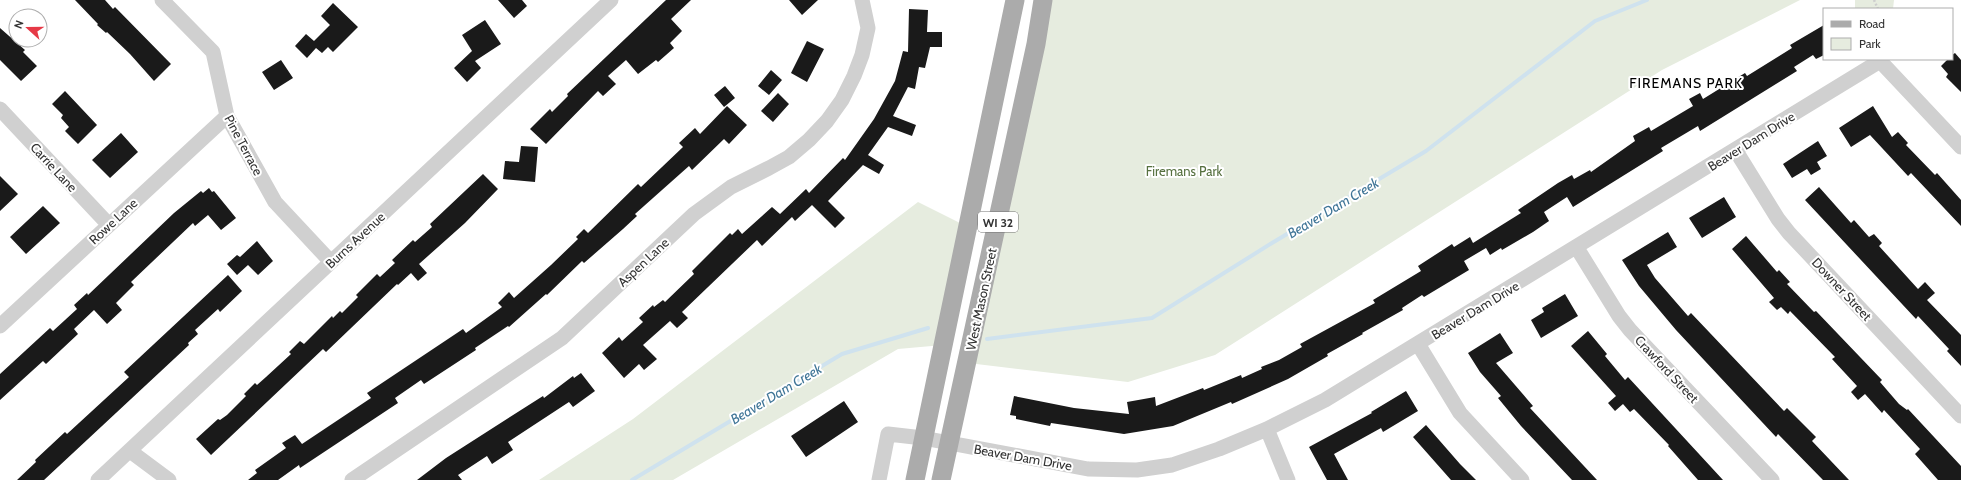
<svg xmlns="http://www.w3.org/2000/svg" width="1961" height="480" viewBox="0 0 1961 480" font-family="Cabin,sans-serif">
  <style>
    .green { fill: #e6ecdf }
    .lines { fill: none; stroke-linecap: round; stroke-linejoin: round }
    .stream { stroke: #cfe2ee; stroke-width: 4 }
    .building { fill: #1a1a1a }
    .path { stroke: #cdcdcd; stroke-width: 2.5; stroke-dasharray: 2 2; stroke-linecap: butt }
    .minor { stroke: #d0d0d0; stroke-width: 15 }
    .major { stroke: #ababab; stroke-width: 19 }
    .labels { text-anchor: middle; dominant-baseline: central; stroke-width: 4; stroke-linejoin: round; paint-order: stroke }
    .shield { fill: #fff; stroke: #707070; stroke-width: 1 }
    .shield-label { font-size: 12px; font-weight: bold; fill: #333 }
    .street-label { font-size: 13px; fill: #333; stroke: #fff }
    .park-label { font-size: 13px; fill: #56703f; stroke: #fff }
    .neighbourhood-label { font-size: 14px; letter-spacing: 1px; fill: #000; stroke: #fff }
    .water-label { font-size: 14px; font-style: italic; fill: #3f7597; stroke: #fff }
  </style>
  <rect width="100%" height="100%" fill="#fff"/>
  <!-- green -->
  <path class="green" d="M1043,0H1800L1662,70L1215,355L1128,382L968,363Z
    M1855,0H1894L1893,9H1855Z
    M918,202L968,227L943,345L898,349L673,480H539L633,419Z"/>
  <g class="lines">
    <!-- stream -->
    <path class="stream" d="M987,339L1152,318L1272,243L1426,151L1595,21L1647,0
      M632,480L842,354L928,328"/>
  </g>
  <!-- building -->
  <path class="building" d="M75,0H105L113,9L115,7L171,64L154,81L130,54L107,32L106,33L97,25L98,24Z
    M498,0H522L527,6L514,18Z
    M666,0H691L671,19L682,31L670,43L674,48L658,62L656,60L638,74L626,60L608,76L616,84L603,96L598,91L546,144L530,129L550,109L552,112L568,96L567,94Z
    M789,0H818L802,15Z
    M333,3L358,27L333,52L328,47L322,53L316,48L307,58L295,46L306,34L314,41L330,25L321,16Z
    M909,9L928,10L927,32H942V47H930L925,68L919,67L915,89L908,87L893,116L916,125L912,136L888,127L868,155L884,165L879,174L863,165L828,201L845,218L835,228L812,205L795,221L792,217L762,246L757,240L682,312L688,318L677,328L670,321L643,345L657,359L644,370L639,364L624,378L602,353L619,337L622,341L643,322L639,318L653,305L654,307L663,300L665,302L694,274L692,271L730,233L732,235L738,229L742,234L772,207L780,214L806,189L809,193L843,158L845,160L874,119L895,81L903,51L908,52Z
    M485,20L501,44L475,61L481,68L467,82L454,68L472,51L462,35Z
    M1824,25V55L1816,59L1813,55L1794,67L1797,71L1700,131L1698,126L1661,148L1663,151L1573,207L1567,197L1544,212L1549,221L1533,232L1502,250L1501,248L1490,255L1486,248L1464,261L1469,270L1424,297L1422,295L1402,308L1403,310L1362,333L1363,334L1327,354L1328,356L1288,379L1232,404L1231,402L1173,426L1124,434L1051,423L1050,426L1016,419V416L1010,415L1014,396L1074,408L1129,414L1127,402L1155,397L1156,406L1203,388L1204,390L1241,375L1242,378L1262,369L1261,367L1279,360L1302,347L1300,344L1375,303L1373,300L1421,271L1418,266L1452,244L1454,247L1470,237L1473,243L1521,213L1518,210L1558,183L1572,175L1574,179L1590,170L1591,172L1635,141L1633,136L1649,127L1651,131L1693,106L1689,99L1700,93L1703,99L1745,73L1747,76L1792,48L1790,45Z
    M0,28L25,50L23,52L37,66L21,81L0,60Z
    M807,41L824,49L807,82L791,73Z
    M1955,53L1961,60V92L1946,77L1948,74L1941,66L1948,59H1952V55Z
    M281,60L293,78L274,90L262,72Z
    M771,70L782,80L769,95L758,86Z
    M725,86L735,98L724,107L714,95Z
    M65,91L97,125L78,144L65,131L69,127L61,118L63,115L52,104Z
    M778,93L789,104L773,122L761,111Z
    M727,106L747,125L729,144L724,139L692,170L689,166L635,214L637,216L623,229L584,263L582,261L547,295L546,294L509,327L508,326L475,348L476,350L424,384L421,380L395,398L398,403L300,468L299,465L278,480H248L257,473L255,470L286,448L282,443L295,435L302,444L371,398L367,393L463,329L466,333L502,307L498,303L509,292L514,298L551,265L578,239L576,237L584,229L588,233L638,184L641,187L683,147L679,143L695,128L700,134Z
    M1873,106L1892,137L1898,132L1908,143L1906,145L1935,175L1937,173L1961,200V226L1911,173L1908,176L1870,135L1851,147L1839,128Z
    M121,133L138,152L110,178L92,160Z
    M1818,141L1827,156L1817,162L1821,169L1811,175L1807,169L1792,178L1783,164Z
    M521,146L538,147L535,182L503,179L505,161L519,162Z
    M483,174L498,189L465,223L419,264L427,273L418,281L411,273L398,285L397,284L326,352L323,349L211,455L196,439L218,419L220,420L227,415L246,396L244,394L255,383L257,385L266,377L291,354L289,352L300,341L304,344L332,316L333,318L340,311L342,313L358,297L356,295L377,274L380,277L395,263L392,260L413,240L415,242L432,227L430,224Z
    M0,176L18,194L0,211Z
    M1819,187L1851,223L1854,220L1869,237L1874,234L1882,243L1879,246L1918,289L1925,282L1935,293L1927,300L1961,335V366L1947,351L1949,349L1933,332L1918,316L1916,319L1805,200Z
    M209,188L212,192L214,191L236,218L221,230L208,215L195,226L193,223L131,282L134,285L116,303L122,310L107,324L94,310L74,329L78,334L46,364L43,361L0,400V374L50,328L53,331L77,309L74,305L87,293L88,295L174,213L201,191L203,193Z
    M1724,197L1736,217L1702,238L1689,218Z
    M43,206L60,223L26,254L10,237Z
    M1668,232L1677,247L1647,265L1655,278L1688,316L1691,313L1784,411L1787,408L1816,437L1812,441L1849,480H1823L1778,434L1776,437L1676,330L1639,286L1622,260Z
    M1746,236L1777,272L1779,270L1790,282L1787,284L1814,312L1816,311L1882,380L1880,382L1899,404L1907,410L1908,409L1961,466V480H1938L1915,454L1920,449L1884,410L1882,413L1865,394L1858,400L1851,392L1857,386L1832,359L1835,357L1790,311L1788,314L1781,307L1777,310L1769,302L1774,298L1732,249Z
    M257,241L273,261L258,275L248,265L237,275L227,264L237,255L240,257Z
    M228,275L242,291L220,312L218,309L195,330L198,334L188,343L189,345L44,480H17L36,462L35,460L65,432L67,434L129,377L124,372Z
    M1565,294L1578,316L1541,338L1531,320L1544,312L1542,308Z
    M1588,331L1607,354L1605,356L1625,380L1628,377L1723,480H1698L1668,446L1669,445L1634,409L1630,412L1623,404L1615,411L1608,403L1616,396L1571,346Z
    M1500,333L1513,353L1496,363L1533,406L1530,408L1597,480H1572L1521,426L1498,398L1501,396L1480,372L1468,353Z
    M581,373L595,391L573,407L569,402L508,442L513,450L492,464L487,456L458,475L462,480H417L446,458L543,396L544,398L573,376L574,378Z
    M1406,391L1418,411L1383,432L1381,428L1334,454L1348,480H1327L1309,447L1372,413L1371,412Z
    M844,401L858,422L806,457L791,436Z
    M1426,425L1460,464L1476,480H1451L1413,437Z"/>
  <g class="lines">
    <!-- path -->
    <path class="path" d="M1874,0L1878,9"/>
    <!-- minor -->
    <path class="minor" d="M162,0L213,52L227,116L275,202L331,262
      M0,109L109,225
      M1736,151L1778,219L1789,233L1961,416
      M1577,248L1619,316L1630,330L1772,480
      M0,326L227,116
      M1418,344L1460,413L1522,480
      M1267,429L1288,480
      M130,451L169,480
      M98,480L611,0
      M352,480L562,338L694,214L731,187L769,168L789,157L809,140L827,121L842,100L854,76L862,55L868,28L862,0
      M879,480L888,434L923,438L1088,469L1137,470L1172,465L1219,449L1267,429L1325,400L1880,61L1961,147"/>
    <!-- major -->
    <path class="major" d="M915,480L1015,0
      M941,480L1036,44L1043,0"/>
  </g>
  <g class="labels">
    <!-- shield labels -->
    <rect class="shield" x="978" y="212" width="40" height="20" rx="3"/>
    <g class="shield-label">
      <text x="998" y="222">WI 32</text>
    </g>
    <!-- street labels -->
    <g class="street-label">
      <text transform="translate(1751 141) rotate(-32)">Beaver Dam Drive</text>
      <text transform="translate(244 145) rotate(62)">Pine Terrace</text>
      <text transform="translate(54 167) rotate(47)">Carrie Lane</text>
      <text transform="translate(113 221) rotate(-43)">Rowe Lane</text>
      <text transform="translate(355 240) rotate(-43)">Burns Avenue</text>
      <text transform="translate(643 262) rotate(-43)">Aspen Lane</text>
      <text transform="translate(1842 289) rotate(47)">Downer Street</text>
      <text transform="translate(981 299) rotate(-78)">West Mason Street</text>
      <text transform="translate(1475 310) rotate(-31)">Beaver Dam Drive</text>
      <text transform="translate(1667 369) rotate(47)">Crawford Street</text>
      <text transform="translate(1023 457) rotate(10)">Beaver Dam Drive</text>
    </g>
    <!-- park labels -->
    <g class="park-label">
      <text x="1184" y="171">Firemans Park</text>
    </g>
    <!-- neighbourhood labels -->
    <g class="neighbourhood-label">
      <text x="1686" y="83">FIREMANS PARK</text>
    </g>
    <!-- water labels -->
    <g class="water-label">
      <text transform="translate(1333 208) rotate(-31)">Beaver Dam Creek</text>
      <text transform="translate(776 394) rotate(-31)">Beaver Dam Creek</text>
    </g>
  </g>
  <!-- legend -->
  <rect x="1823" y="8" width="130" height="52" fill="#ffffff" stroke="#adadad"/>
  <rect x="1831" y="21" width="20" height="6" fill="#ababab" stroke="#adadad"/>
  <text x="1859" y="28" font-size="12" fill="#333333">Road</text>
  <rect x="1831" y="38" width="20" height="12" fill="#e6ecdf" stroke="#adadad"/>
  <text x="1859" y="48" font-size="12" fill="#333333">Park</text>
  <!-- north arrow -->
  <g transform="translate(28 28) rotate(291)"><circle r="19" fill="#ffffff" stroke="#adadad"/>
  <path d="M0-3L7 15L0 10L-7 15Z" fill="#e63946"/>
  <text y="-6" font-size="11" font-weight="bold" text-anchor="middle" fill="#333333">N</text>
  </g>
</svg>
